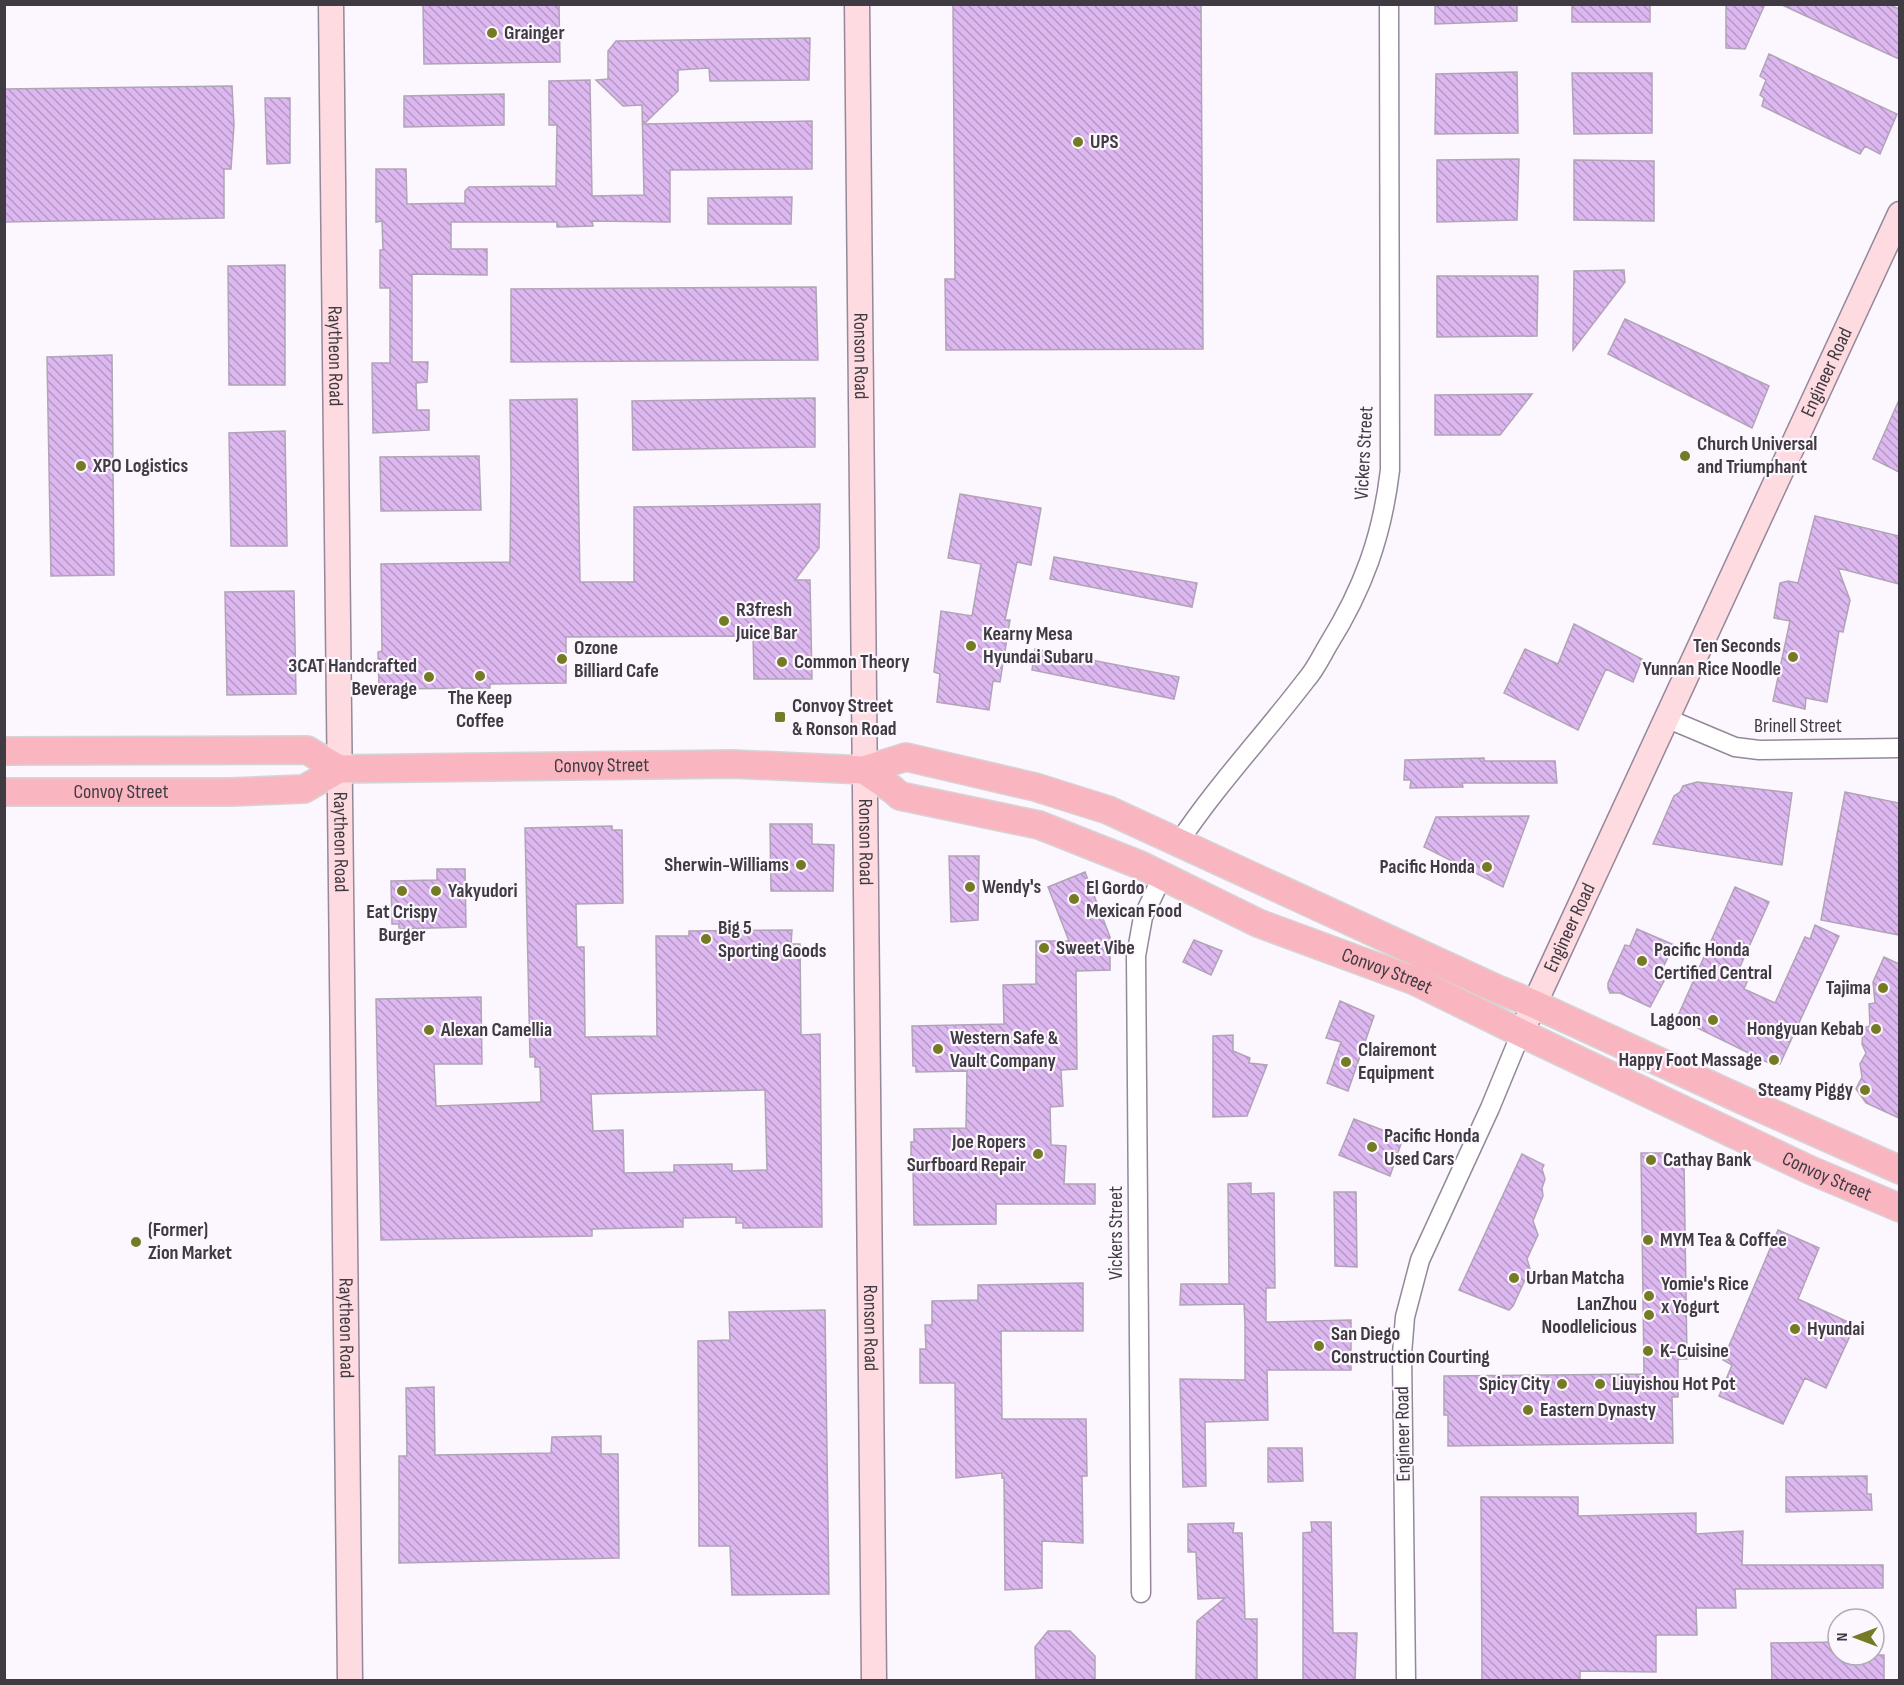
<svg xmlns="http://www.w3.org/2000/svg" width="1904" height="1685" viewBox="0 0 1904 1685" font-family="'Sofia Sans Condensed',sans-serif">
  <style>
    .building { fill: url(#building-back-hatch); stroke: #b0a4b6; stroke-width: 1.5; fill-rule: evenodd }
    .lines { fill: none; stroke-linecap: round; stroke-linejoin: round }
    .street-casing { stroke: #94889a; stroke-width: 21 }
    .secondary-casing { stroke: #94889a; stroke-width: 27 }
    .primary-casing { stroke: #d5d4d5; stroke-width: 30 }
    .street { stroke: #fff; stroke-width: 18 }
    .secondary { stroke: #fddbe0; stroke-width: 24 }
    .primary { stroke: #fab6c0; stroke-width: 27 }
    .poi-dot { fill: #757a24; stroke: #fcf6fe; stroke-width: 2 }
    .labels { text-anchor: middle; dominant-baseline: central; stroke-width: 4.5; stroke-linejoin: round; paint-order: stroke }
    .poi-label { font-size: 20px; font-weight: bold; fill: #403b42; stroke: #fcf6fe; text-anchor: start }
    .street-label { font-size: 20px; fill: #403b42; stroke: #fcf6fe }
  </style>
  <defs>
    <pattern id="building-back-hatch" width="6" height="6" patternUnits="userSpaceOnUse" patternTransform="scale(1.5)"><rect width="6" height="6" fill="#ddb8f0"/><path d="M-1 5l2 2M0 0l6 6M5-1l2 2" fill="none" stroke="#b597c4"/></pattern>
  </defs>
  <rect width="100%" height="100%" fill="#fcf6fe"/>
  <!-- building -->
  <path class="building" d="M423,4H559L560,62L424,64Z
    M953,4H1201L1203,349L946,350L945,279H955Z
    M1435,4H1517V21L1435,24Z
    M1572,4H1650V22H1572Z
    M1726,4H1765L1745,49L1726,48Z
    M1780,4H1888L1899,9V59Z
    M810,38L809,80L710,81L709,68L678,70V91L644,124L812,121V169L670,170V222L592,221L593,226L557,227V222H451V249H487V275L412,274V362H428L427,382L416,383L417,410H429V430L373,433L372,363H390V288H380V250H383L382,221L376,222V169H406L407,204L465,203V191L469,187L556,186L557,125H549V81L590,80L592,196L644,195L642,105L623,106L596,80L608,79V51L616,41Z
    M1769,54L1897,114L1880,154L1865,146L1860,154L1762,106L1764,98L1760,95L1766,80L1760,76Z
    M1517,72L1518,133L1435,134L1436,74Z
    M1572,73H1652V133L1574,134Z
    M232,86L234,125L231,169H224V218L4,222V89Z
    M504,94V125L404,127V96Z
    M265,98H290V163L267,164Z
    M1519,159L1517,220L1437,222V160Z
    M1574,160L1654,161V221L1574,220Z
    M792,197L791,224H708V198Z
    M285,265V385H229L228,266Z
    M1624,270L1625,282L1573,350L1574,271Z
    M1437,276H1538L1537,336L1437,337Z
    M816,287L818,360L511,362V289Z
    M1625,319L1769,386L1752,428L1608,354Z
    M112,355L114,575L51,576L47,357Z
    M1532,394L1500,435H1435V395Z
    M815,398V447L633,450L632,401Z
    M577,399L580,582H634V507L820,504L819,548L795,580H810L812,679H754L753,636L566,637V683L490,684V688L379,689L378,652L382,651L381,564L510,562L511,474L510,400Z
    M1899,400V472L1873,459Z
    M285,431L287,546H231L229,433Z
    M479,456L481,510L381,511L380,457Z
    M960,494L1041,508L1031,565L1017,562L1005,620H1010L1000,682L993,681L989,710L937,702L940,674L934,672L941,611L972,616L981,564L948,558Z
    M1815,516L1899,536V584L1838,568L1850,600L1843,632L1839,631L1827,702L1806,698L1805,709L1773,701L1790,621L1774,618L1780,583L1788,581L1798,583Z
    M1054,557L1197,583L1192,607L1050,579Z
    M294,591L296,694L227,695L225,592Z
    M1574,624L1642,659L1633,682L1606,669L1578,730L1504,693L1525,649L1558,664Z
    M1035,649L1179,677L1174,699L1032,670Z
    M1484,758V761H1555L1557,783H1462L1463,787L1410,788L1411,780H1404L1405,760Z
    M1697,782L1792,793L1782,865L1653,844L1674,796L1680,792L1683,786Z
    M1845,792L1899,803V935L1821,920Z
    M1529,816L1503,887L1424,847L1436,817Z
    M770,824H812V844L834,845L833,891H771Z
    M612,826V830H622L623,903L576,904L577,947H584L585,1037L657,1036L656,936H689V931L792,930L791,944H800L801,1035L820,1034L822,1227L743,1228V1223H736V1217L683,1218V1227L592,1229V1236L381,1240L376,999L481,997L482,1064H434L436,1106L541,1102L540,1067H535V1057H530L525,828ZM765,1090L767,1170L732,1171V1164L674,1165V1172L624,1173L623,1130L593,1131L591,1094Z
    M949,856H979L978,920L951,922Z
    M437,869H465L466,927L399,929V924H392L391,881L437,880Z
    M1085,872L1110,937V970L1076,971L1077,1069L1061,1070L1063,1106L1050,1107L1051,1145L1066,1146L1064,1184H1095V1204H996V1224L914,1225L913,1167H911V1142H914V1129L966,1128L967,1071L916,1072V1066H913L912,1026L1004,1024L1003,985L1036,984V941H1069L1048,887Z
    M1735,887L1769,902L1735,978L1747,982L1744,989L1775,1003L1805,937L1810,939L1815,925L1839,936L1780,1064H1771L1677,1018Z
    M1637,929L1674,945L1658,978L1664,981L1650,1007L1620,993H1610L1608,988V983L1625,945L1630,946Z
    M1194,940L1222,951L1211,975L1183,962Z
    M1884,957L1899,964V1118L1866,1103L1856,1089L1862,1077L1860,1064L1866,1053L1862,1044L1863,1028L1870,1026L1869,1004L1875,1003L1873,982Z
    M1340,1001L1374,1016L1348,1091L1327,1083L1341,1042L1326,1038Z
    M1233,1035V1051L1250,1058L1249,1063L1267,1065L1247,1116L1213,1117V1036Z
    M1354,1119L1403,1138L1390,1176L1339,1155Z
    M1641,1153H1671V1161H1684L1687,1359H1678V1397H1672L1673,1443L1448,1446V1415H1444V1376L1644,1374Z
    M1522,1154L1544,1165L1542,1169L1545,1179L1542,1188L1543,1196L1533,1221L1538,1235L1527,1259L1530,1269L1513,1306L1509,1310L1459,1290Z
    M1251,1183V1194L1274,1193L1275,1288H1266V1322L1351,1320V1370H1267L1268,1420L1205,1422L1206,1486L1183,1487L1180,1379L1245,1380V1324L1244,1304L1180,1305L1181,1284H1229L1228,1184Z
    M1334,1192H1356L1357,1267L1335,1266Z
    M1778,1230L1819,1248L1798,1299L1855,1325L1826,1388L1805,1378L1783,1424L1719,1396L1732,1365L1723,1360Z
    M1083,1283V1331H1001L1002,1419H1086L1087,1476H1082L1083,1543L1042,1541V1588L1005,1590L1004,1478H1002V1473L956,1478L955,1383H920V1349H926L925,1325H932V1301L978,1300V1285Z
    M825,1310L829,1594L732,1595L730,1546H699L698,1341L730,1340L729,1312Z
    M434,1387L435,1455L551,1453L552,1437L601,1436V1454H618L619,1558L399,1563V1456H407L406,1388Z
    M1268,1448H1302L1303,1481L1268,1482Z
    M1867,1476V1494H1871L1872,1510L1786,1512V1477Z
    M1481,1497H1578V1516L1696,1513V1534L1743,1531L1742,1565H1883V1588L1735,1589L1736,1608H1696L1697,1635H1656V1672L1580,1671V1680H1482Z
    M1311,1522H1331L1333,1633H1357L1355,1680H1303V1533L1312,1532Z
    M1234,1523L1233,1533H1242L1245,1619H1257V1680H1196L1197,1621L1225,1598L1198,1599L1196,1552H1188V1524Z
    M1048,1631H1070L1095,1656V1680H1036L1035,1647Z
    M1838,1642V1655H1884V1680H1772L1771,1643Z"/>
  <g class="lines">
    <!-- street casing -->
    <g class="street-casing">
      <path id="street" d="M1666,718L1735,747L1759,750L1900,748
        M1179,842C1217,785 1264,735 1306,680C1315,670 1321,657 1328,645C1363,589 1382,537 1390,470L1389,4
        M1141,1593L1136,956L1143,917L1162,877
        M1406,1680L1402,1354L1405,1317L1420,1260L1490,1108L1521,1033"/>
    </g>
    <!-- secondary casing -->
    <g class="secondary-casing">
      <g id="secondary">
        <path id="s1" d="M331,4L350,1680"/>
        <path id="s2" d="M857,4L874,1680"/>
        <path id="s3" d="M1521,1033L1900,214"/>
      </g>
    </g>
    <!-- primary casing -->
    <g class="primary-casing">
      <g id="primary">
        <path d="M4,751L307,750L339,769"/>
        <path id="s4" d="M864,770L892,789L900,796L1039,825L1140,865L1258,923L1415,981L1521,1033L1810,1170L1900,1208"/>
        <path id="s5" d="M4,792H231L304,789L339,769L733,764L864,770L906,757L1035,787L1108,810L1497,989L1534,1004L1747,1102L1900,1170"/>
      </g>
    </g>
    <!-- street -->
    <use href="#street" class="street"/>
    <!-- secondary -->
    <use href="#secondary" class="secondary"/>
    <!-- primary -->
    <use href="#primary" class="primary"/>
  </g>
  <!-- markers -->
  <g class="poi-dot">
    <circle cx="492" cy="33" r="6"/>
    <circle cx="1078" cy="142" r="6"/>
    <circle cx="1685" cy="456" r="6"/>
    <circle cx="81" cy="466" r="6"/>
    <circle cx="724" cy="621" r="6"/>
    <circle cx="971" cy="646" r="6"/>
    <circle cx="1793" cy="657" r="6"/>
    <circle cx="562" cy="659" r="6"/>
    <circle cx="782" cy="662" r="6"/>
    <circle cx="480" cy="676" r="6"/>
    <circle cx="429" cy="677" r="6"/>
    <rect x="774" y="711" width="12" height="12" rx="3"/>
    <circle cx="801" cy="865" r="6"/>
    <circle cx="1487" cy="867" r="6"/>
    <circle cx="970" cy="887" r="6"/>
    <circle cx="402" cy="891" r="6"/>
    <circle cx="436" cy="891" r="6"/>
    <circle cx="1074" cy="899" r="6"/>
    <circle cx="706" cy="939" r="6"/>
    <circle cx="1044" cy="948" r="6"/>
    <circle cx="1642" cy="961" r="6"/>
    <circle cx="1883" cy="988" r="6"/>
    <circle cx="1713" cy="1020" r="6"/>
    <circle cx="1876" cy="1029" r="6"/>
    <circle cx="429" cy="1030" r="6"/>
    <circle cx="938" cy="1049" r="6"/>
    <circle cx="1774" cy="1060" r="6"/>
    <circle cx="1346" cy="1062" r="6"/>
    <circle cx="1865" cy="1090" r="6"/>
    <circle cx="1372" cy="1147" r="6"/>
    <circle cx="1038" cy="1154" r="6"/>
    <circle cx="1651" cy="1160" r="6"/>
    <circle cx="1648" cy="1240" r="6"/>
    <circle cx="136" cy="1242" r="6"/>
    <circle cx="1514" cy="1278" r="6"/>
    <circle cx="1649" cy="1296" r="6"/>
    <circle cx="1649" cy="1315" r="6"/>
    <circle cx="1795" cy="1329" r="6"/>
    <circle cx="1319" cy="1346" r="6"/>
    <circle cx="1648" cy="1351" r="6"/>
    <circle cx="1562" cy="1384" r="6"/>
    <circle cx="1600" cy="1384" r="6"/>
    <circle cx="1528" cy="1410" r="6"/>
  </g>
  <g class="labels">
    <!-- poi labels -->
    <g class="poi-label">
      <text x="504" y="33">Grainger</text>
      <text x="1090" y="142">UPS</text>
      <text x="1697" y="444">Church Universal<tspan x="1697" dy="23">and Triumphant</tspan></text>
      <text x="93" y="466">XPO Logistics</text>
      <text x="736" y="610">R3fresh<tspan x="736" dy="23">Juice Bar</tspan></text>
      <text x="983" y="634">Kearny Mesa<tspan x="983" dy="23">Hyundai Subaru</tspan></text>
      <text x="1781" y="646" text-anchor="end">Ten Seconds<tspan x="1781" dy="23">Yunnan Rice Noodle</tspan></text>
      <text x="574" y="648">Ozone<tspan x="574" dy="23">Billiard Cafe</tspan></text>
      <text x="794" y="662">Common Theory</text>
      <text x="417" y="666" text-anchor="end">3CAT Handcrafted<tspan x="417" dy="23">Beverage</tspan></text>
      <text x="480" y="698" text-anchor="middle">The Keep<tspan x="480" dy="23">Coffee</tspan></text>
      <text x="792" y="706">Convoy Street<tspan x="792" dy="23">&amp; Ronson Road</tspan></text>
      <text x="789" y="865" text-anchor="end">Sherwin-Williams</text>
      <text x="1475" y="867" text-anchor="end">Pacific Honda</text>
      <text x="982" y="887">Wendy's</text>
      <text x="1086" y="888">El Gordo<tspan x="1086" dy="23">Mexican Food</tspan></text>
      <text x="448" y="891">Yakyudori</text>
      <text x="402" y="912" text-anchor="middle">Eat Crispy<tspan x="402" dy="23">Burger</tspan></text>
      <text x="718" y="928">Big 5<tspan x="718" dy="23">Sporting Goods</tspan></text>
      <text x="1056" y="948">Sweet Vibe</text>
      <text x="1654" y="950">Pacific Honda<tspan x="1654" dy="23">Certified Central</tspan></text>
      <text x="1871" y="988" text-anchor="end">Tajima</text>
      <text x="1701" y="1020" text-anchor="end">Lagoon</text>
      <text x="1864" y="1029" text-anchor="end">Hongyuan Kebab</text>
      <text x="441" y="1030">Alexan Camellia</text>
      <text x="950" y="1038">Western Safe &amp;<tspan x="950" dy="23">Vault Company</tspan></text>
      <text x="1358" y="1050">Clairemont<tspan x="1358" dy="23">Equipment</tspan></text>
      <text x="1762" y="1060" text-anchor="end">Happy Foot Massage</text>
      <text x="1853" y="1090" text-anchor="end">Steamy Piggy</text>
      <text x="1384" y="1136">Pacific Honda<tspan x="1384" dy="23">Used Cars</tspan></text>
      <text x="1026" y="1142" text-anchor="end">Joe Ropers<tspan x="1026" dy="23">Surfboard Repair</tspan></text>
      <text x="1663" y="1160">Cathay Bank</text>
      <text x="148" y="1230">(Former)<tspan x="148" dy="23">Zion Market</tspan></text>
      <text x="1660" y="1240">MYM Tea &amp; Coffee</text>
      <text x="1526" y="1278">Urban Matcha</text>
      <text x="1661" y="1284">Yomie's Rice<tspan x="1661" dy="23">x Yogurt</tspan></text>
      <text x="1637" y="1304" text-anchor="end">LanZhou<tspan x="1637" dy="23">Noodlelicious</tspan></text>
      <text x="1807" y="1329">Hyundai</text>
      <text x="1331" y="1334">San Diego<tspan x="1331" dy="23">Construction Courting</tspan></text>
      <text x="1660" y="1351">K-Cuisine</text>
      <text x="1550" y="1384" text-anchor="end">Spicy City</text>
      <text x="1612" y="1384">Liuyishou Hot Pot</text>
      <text x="1540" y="1410">Eastern Dynasty</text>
    </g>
    <!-- street labels -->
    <g class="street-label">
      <text stroke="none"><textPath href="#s1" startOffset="352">Raytheon Road</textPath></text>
      <text stroke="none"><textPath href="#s2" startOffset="352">Ronson Road</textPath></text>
      <text stroke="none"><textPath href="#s3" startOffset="728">Engineer Road</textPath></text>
      <text transform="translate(1364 453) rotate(-87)">Vickers Street</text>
      <text x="1798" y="726">Brinell Street</text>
      <text stroke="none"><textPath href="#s5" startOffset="603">Convoy Street</textPath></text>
      <text stroke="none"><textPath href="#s5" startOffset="117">Convoy Street</textPath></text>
      <text stroke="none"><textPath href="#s2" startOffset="838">Ronson Road</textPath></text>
      <text stroke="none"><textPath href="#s1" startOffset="838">Raytheon Road</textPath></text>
      <text stroke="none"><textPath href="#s3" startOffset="116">Engineer Road</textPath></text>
      <text stroke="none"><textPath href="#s4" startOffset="564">Convoy Street</textPath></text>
      <text stroke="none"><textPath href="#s4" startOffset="1050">Convoy Street</textPath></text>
      <text transform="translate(1116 1233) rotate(-90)">Vickers Street</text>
      <text stroke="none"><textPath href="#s1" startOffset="1324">Raytheon Road</textPath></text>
      <text stroke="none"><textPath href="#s2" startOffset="1324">Ronson Road</textPath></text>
      <text transform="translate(1403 1434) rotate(-91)">Engineer Road</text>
    </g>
  </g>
  <!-- border -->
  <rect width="1904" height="1685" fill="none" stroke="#403b42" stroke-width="12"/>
  <!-- north arrow -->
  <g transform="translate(1856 1637) rotate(270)"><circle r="28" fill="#fcf6fe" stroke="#b1abb3" stroke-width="1.5"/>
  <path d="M0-4.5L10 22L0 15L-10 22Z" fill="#757a24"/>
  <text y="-9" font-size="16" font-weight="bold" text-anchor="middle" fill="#403b42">N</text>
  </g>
</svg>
